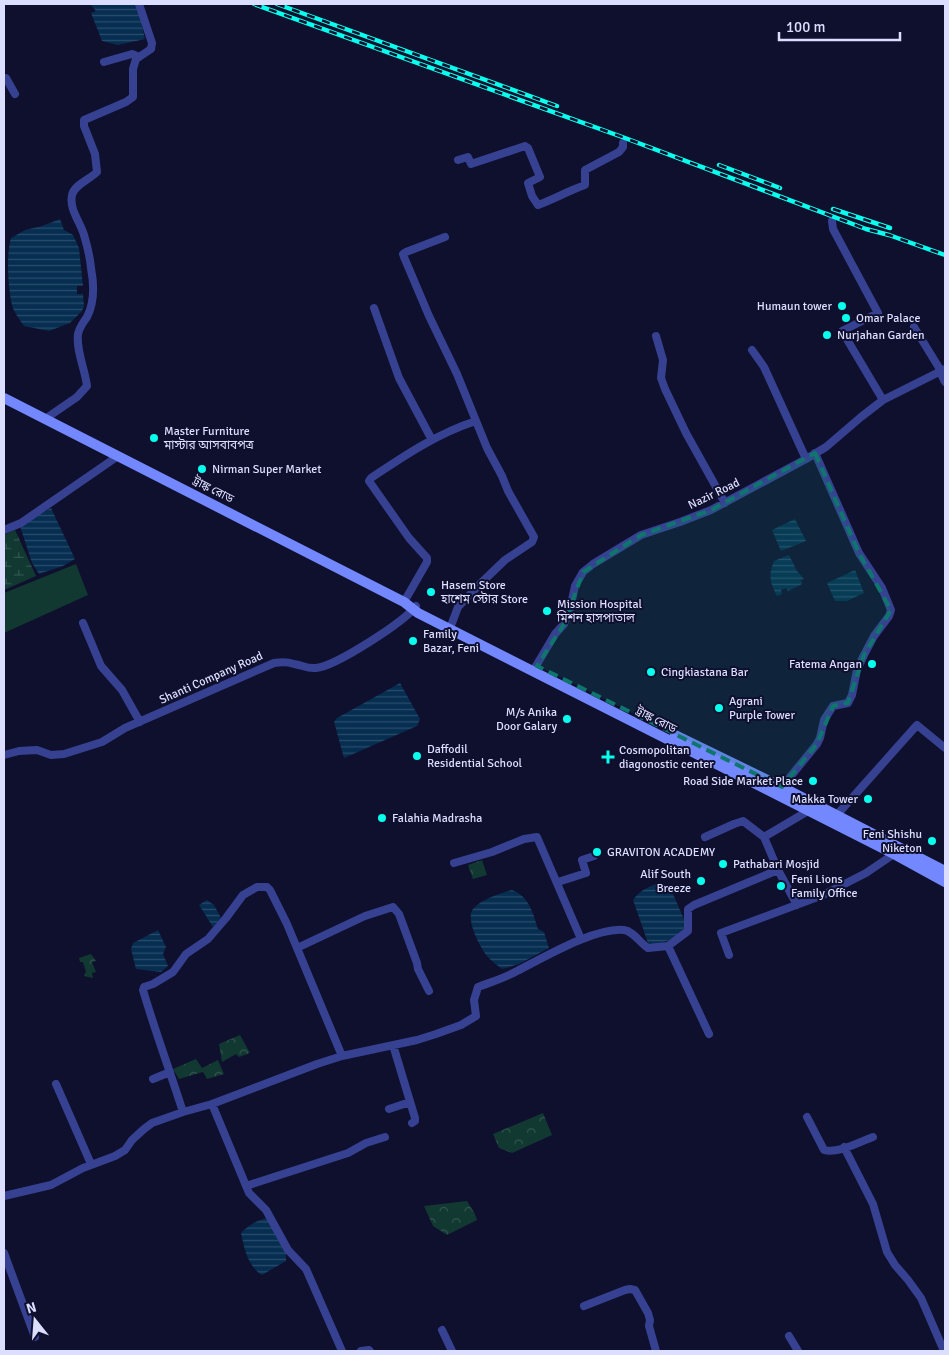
<svg xmlns="http://www.w3.org/2000/svg" width="949" height="1355" viewBox="0 0 949 1355" font-family="Signika,'Noto Sans Bengali',sans-serif">
  <style>
    .wetland { fill: url(#wetland-marsh) }
    .park { fill: url(#park-crowns) }
    .garden { fill: #113931 }
    .water { fill: url(#water-rules) }
    .lines { fill: none; stroke-linecap: round; stroke-linejoin: round }
    .minor { stroke: #364291; stroke-width: 8 }
    .secondary { stroke: #7388ff; stroke-width: 10 }
    .rail-casing { stroke: #08ffed; stroke-width: 4.5 }
    .rail { stroke: #0f0f2e; stroke-width: 2.5; stroke-dasharray: 8; stroke-linecap: butt }
    .marked { fill: #0f766e; fill-opacity: 0.2; stroke: #0f766e; stroke-width: 4; stroke-dasharray: 10 6; stroke-linejoin: round }
    .poi-dot { fill: #08ffed; stroke: #0f0f2e; stroke-width: 2 }
    .labels { text-anchor: middle; dominant-baseline: central; stroke-width: 4; stroke-linejoin: round; paint-order: stroke }
    .poi-label { font-size: 12px; fill: #dcdeff; stroke: #0f0f2e; text-anchor: start }
    .street-label { font-size: 12px; fill: #dcdeff; stroke: #0f0f2e }
  </style>
  <defs>
    <pattern id="wetland-marsh" width="20" height="14" patternUnits="userSpaceOnUse" patternTransform="scale(1.25)"><rect width="20" height="14" fill="#113931"/><path d="M1 5h8M5 5V1M11 12h8M15 12V8" fill="none" stroke="#335550"/></pattern>
    <pattern id="park-crowns" width="20" height="18" patternUnits="userSpaceOnUse" patternTransform="scale(1.25)"><rect width="20" height="18" fill="#113931"/><path d="M2 6a3 3 0 1 1 6 0M12 15a3 3 0 1 1 6 0" fill="none" stroke="#335550"/></pattern>
    <pattern id="water-rules" width="6" height="5" patternUnits="userSpaceOnUse" patternTransform="scale(1.25)"><rect width="6" height="5" fill="#062e51"/><path d="M0 2.5h6" fill="none" stroke="#2a4c6b"/></pattern>
  </defs>
  <rect width="100%" height="100%" fill="#0f0f2e"/>
  <!-- wetland -->
  <path class="wetland" d="M15,530L36,576L4,590V535Z"/>
  <!-- park -->
  <path class="park" d="M482,860L487,875L473,879L468,865Z
    M91,954L96,961L92,962L96,972L92,973L93,978L84,976L86,972L83,962H80L79,958Z
    M240,1035L250,1053L239,1057L236,1054L222,1062L219,1044Z
    M196,1059L202,1068L218,1060L224,1074L207,1079L203,1072L179,1079L173,1069Z
    M543,1113L552,1135L512,1153L499,1148L493,1134Z
    M467,1201L475,1214L477,1220L447,1235L433,1226L424,1206Z"/>
  <!-- garden -->
  <path class="garden" d="M76,564L88,595L4,633V593Z"/>
  <!-- water -->
  <path class="water" d="M90,4H137L145,39L118,45L102,41L91,13L96,11Z
    M60,219L64,230L73,235L79,248L83,286H77V294H83L84,306L82,311L70,323L49,331L24,326C20,320 14,313 12,305C8,288 6,254 11,238L25,230L42,226Z
    M51,508L75,559L63,566L39,574L32,563L20,526Z
    M795,519L806,541L781,551L772,530Z
    M789,555L797,571L804,579L801,580L802,584L788,591L786,588L781,590L782,594L777,596C770,582 768,576 774,561Z
    M855,570L864,593L847,601H835L827,583Z
    M400,683L420,719L417,726L344,758L334,722L337,718Z
    M661,883L670,887L686,924L682,932L671,939L657,945L648,943L633,900C640,890 649,886 661,883Z
    M512,890C529,896 533,913 538,929L544,932L549,948L519,964L502,969C497,965 491,961 487,956C480,947 465,919 473,909C482,899 499,894 512,890Z
    M207,900L214,905L221,918L213,927L199,905Z
    M158,930L166,947L163,954L168,966L161,972L136,969L131,949L133,943Z
    M268,1218L286,1251V1261L262,1275C248,1267 244,1248 241,1233C249,1225 257,1220 268,1218Z"/>
  <g class="lines">
    <!-- minor -->
    <path class="minor" d="M104,62L132,54L139,57
      M4,78H6L15,94
      M458,160L468,157L471,164L525,146L528,148L540,177L528,183L532,196L538,205C554,199 568,191 585,185V170L619,152L623,147V143
      M832,221L833,229L878,313L842,331L883,400
      M445,237L406,252L403,254L404,257L429,316L457,374L487,448L502,476L508,491L534,537L532,542L505,560L480,584L458,607L452,623
      M374,308L399,378L432,440
      M914,327L941,371
      M656,336L663,360L661,378L665,389L686,433L725,503
      M752,350L764,367L806,459
      M940,372L945,382
      M45,419L77,397L87,386C85,369 76,351 78,334C80,326 83,323 87,317C95,302 94,284 91,268C90,257 87,245 84,235C80,221 69,210 72,195C74,185 90,179 97,172L95,154L84,126V120L126,102L133,97V69L136,59L151,49L152,43L139,4
      M4,530L21,523L118,456
      M404,602L427,562V558L409,538L369,481L371,478C404,456 438,433 476,421
      M83,623L101,666L122,690L140,722
      M533,671L555,634L564,624L570,609L575,586L583,572L593,564L641,535L680,522L711,510L806,459L826,447L861,417L883,400L945,369
      M4,755L19,751L37,750L51,755L64,754L102,742L125,728L274,663C281,662 288,662 294,664C302,665 307,669 316,668C336,666 404,622 416,606
      M782,787L817,744L820,738L824,720L833,706L848,703L852,695L857,670L864,655L874,636L889,616L891,610L882,588L859,553L815,453
      M836,816L917,725L945,748
      M705,837L734,824L743,821L764,837L778,870L797,905
      M764,837L808,811
      M454,863L492,852L524,839L537,837L581,939
      M558,882L586,873L582,860L594,856
      M668,946L709,1034
      M297,948L365,916L393,907L399,914L417,963L418,969L429,991
      M729,955L721,933L823,895L866,873L894,854
      M393,1045L415,1118V1121L412,1123
      M153,1079L170,1072
      M56,1084L91,1164
      M212,1104L249,1193L266,1210L288,1250L306,1269L342,1351
      M389,1109L410,1102
      M183,1112C170,1071 155,1031 143,990L144,987L153,984L173,972L186,954L208,939L226,918L243,895L257,887H267L270,890L287,924L342,1056
      M807,1117L824,1150C838,1154 859,1142 873,1137
      M844,1147L873,1204L887,1252L895,1265L908,1280L921,1298L944,1351
      M246,1186L348,1153L366,1143L385,1137
      M4,1196L51,1185L83,1168L115,1156L125,1150L132,1140L144,1129L152,1123L183,1112L212,1104L317,1064L342,1056L417,1040L436,1034L461,1025L476,1016L474,1000L478,987C491,982 505,978 517,971C543,958 595,927 624,930C633,931 640,943 648,948L668,946L688,931V909L694,905L778,870
      M4,1253L35,1337
      M584,1306L625,1290L630,1289L635,1290L648,1313L650,1320L649,1326L656,1351
      M442,1330L452,1351
      M789,1336L798,1351
      M361,1351L369,1350L370,1351"/>
    <!-- secondary -->
    <path class="secondary" d="M4,398L404,602L418,613L894,854L945,882
      M675,735L782,787L945,871"/>
    <!-- rail casing -->
    <g class="rail-casing">
      <path id="rail" d="M254,4L625,138L866,229L889,235L945,255
        M277,4L557,106
        M719,165L780,188
        M833,209L890,228"/>
    </g>
    <!-- rail -->
    <use href="#rail" class="rail"/>
  </g>
  <!-- marked area -->
  <path class="marked" d="M815,453L859,553L891,610L864,655L848,703L833,706L817,744L782,787L537,666L564,624L583,572L641,535L711,510Z"/>
  <!-- markers -->
  <g class="poi-dot">
    <circle cx="842" cy="306" r="5"/>
    <circle cx="846" cy="318" r="5"/>
    <circle cx="827" cy="335" r="5"/>
    <circle cx="154" cy="438" r="5"/>
    <circle cx="202" cy="469" r="5"/>
    <circle cx="431" cy="592" r="5"/>
    <circle cx="547" cy="611" r="5"/>
    <circle cx="413" cy="641" r="5"/>
    <circle cx="872" cy="664" r="5"/>
    <circle cx="651" cy="672" r="5"/>
    <circle cx="719" cy="708" r="5"/>
    <circle cx="567" cy="719" r="5"/>
    <circle cx="417" cy="756" r="5"/>
    <path d="M605.5 749.5h5v5h5v5h-5v5h-5v-5h-5v-5h5z"/>
    <circle cx="813" cy="781" r="5"/>
    <circle cx="868" cy="799" r="5"/>
    <circle cx="382" cy="818" r="5"/>
    <circle cx="932" cy="841" r="5"/>
    <circle cx="597" cy="852" r="5"/>
    <circle cx="723" cy="864" r="5"/>
    <circle cx="701" cy="881" r="5"/>
    <circle cx="781" cy="886" r="5"/>
  </g>
  <g class="labels">
    <!-- poi labels -->
    <g class="poi-label">
      <text x="832" y="306" text-anchor="end">Humaun tower</text>
      <text x="856" y="318">Omar Palace</text>
      <text x="837" y="335">Nurjahan Garden</text>
      <text x="164" y="431">Master Furniture<tspan x="164" dy="14">মাস্টার আসবাবপত্র</tspan></text>
      <text x="212" y="469">Nirman Super Market</text>
      <text x="441" y="585">Hasem Store<tspan x="441" dy="14">হাশেম স্টোর Store</tspan></text>
      <text x="557" y="604">Mission Hospital<tspan x="557" dy="14">মিশন হাসপাতাল</tspan></text>
      <text x="423" y="634">Family<tspan x="423" dy="14">Bazar, Feni</tspan></text>
      <text x="862" y="664" text-anchor="end">Fatema Angan</text>
      <text x="661" y="672">Cingkiastana Bar</text>
      <text x="729" y="701">Agrani<tspan x="729" dy="14">Purple Tower</tspan></text>
      <text x="557" y="712" text-anchor="end">M/s Anika<tspan x="557" dy="14">Door Galary</tspan></text>
      <text x="427" y="749">Daffodil<tspan x="427" dy="14">Residential School</tspan></text>
      <text x="619" y="750">Cosmopolitan<tspan x="619" dy="14">diagonostic center</tspan></text>
      <text x="803" y="781" text-anchor="end">Road Side Market Place</text>
      <text x="858" y="799" text-anchor="end">Makka Tower</text>
      <text x="392" y="818">Falahia Madrasha</text>
      <text x="922" y="834" text-anchor="end">Feni Shishu<tspan x="922" dy="14">Niketon</tspan></text>
      <text x="607" y="852">GRAVITON ACADEMY</text>
      <text x="733" y="864">Pathabari Mosjid</text>
      <text x="691" y="874" text-anchor="end">Alif South<tspan x="691" dy="14">Breeze</tspan></text>
      <text x="791" y="879">Feni Lions<tspan x="791" dy="14">Family Office</tspan></text>
    </g>
    <!-- street labels -->
    <g class="street-label">
      <text transform="translate(213 490) rotate(27)">ট্রাঙ্ক রোড</text>
      <text transform="translate(714 494) rotate(-26)">Nazir Road</text>
      <text transform="translate(211 678) rotate(-24)">Shanti Company Road</text>
      <text transform="translate(656 720) rotate(27)">ট্রাঙ্ক রোড</text>
    </g>
  </g>
  <!-- border -->
  <rect width="949" height="1355" fill="none" stroke="#dcdeff" stroke-width="10"/>
  <!-- north arrow -->
  <g transform="translate(35 1320) rotate(343)" stroke="#0f0f2e" stroke-width="4" paint-order="stroke">
  <path d="M0-4L9 19L0 12L-9 19Z" fill="#dcdeff"/>
  <text y="-8" font-size="14" font-weight="bold" text-anchor="middle" fill="#dcdeff">N</text>
  </g>
  <!-- scale -->
  <path d="M779 32v8h121v-8" fill="none" stroke="#dcdeff" stroke-width="2.5"/>
  <text x="786" y="32" font-size="15" fill="#dcdeff" stroke="#0f0f2e" stroke-width="4" paint-order="stroke">100 m</text>
</svg>
